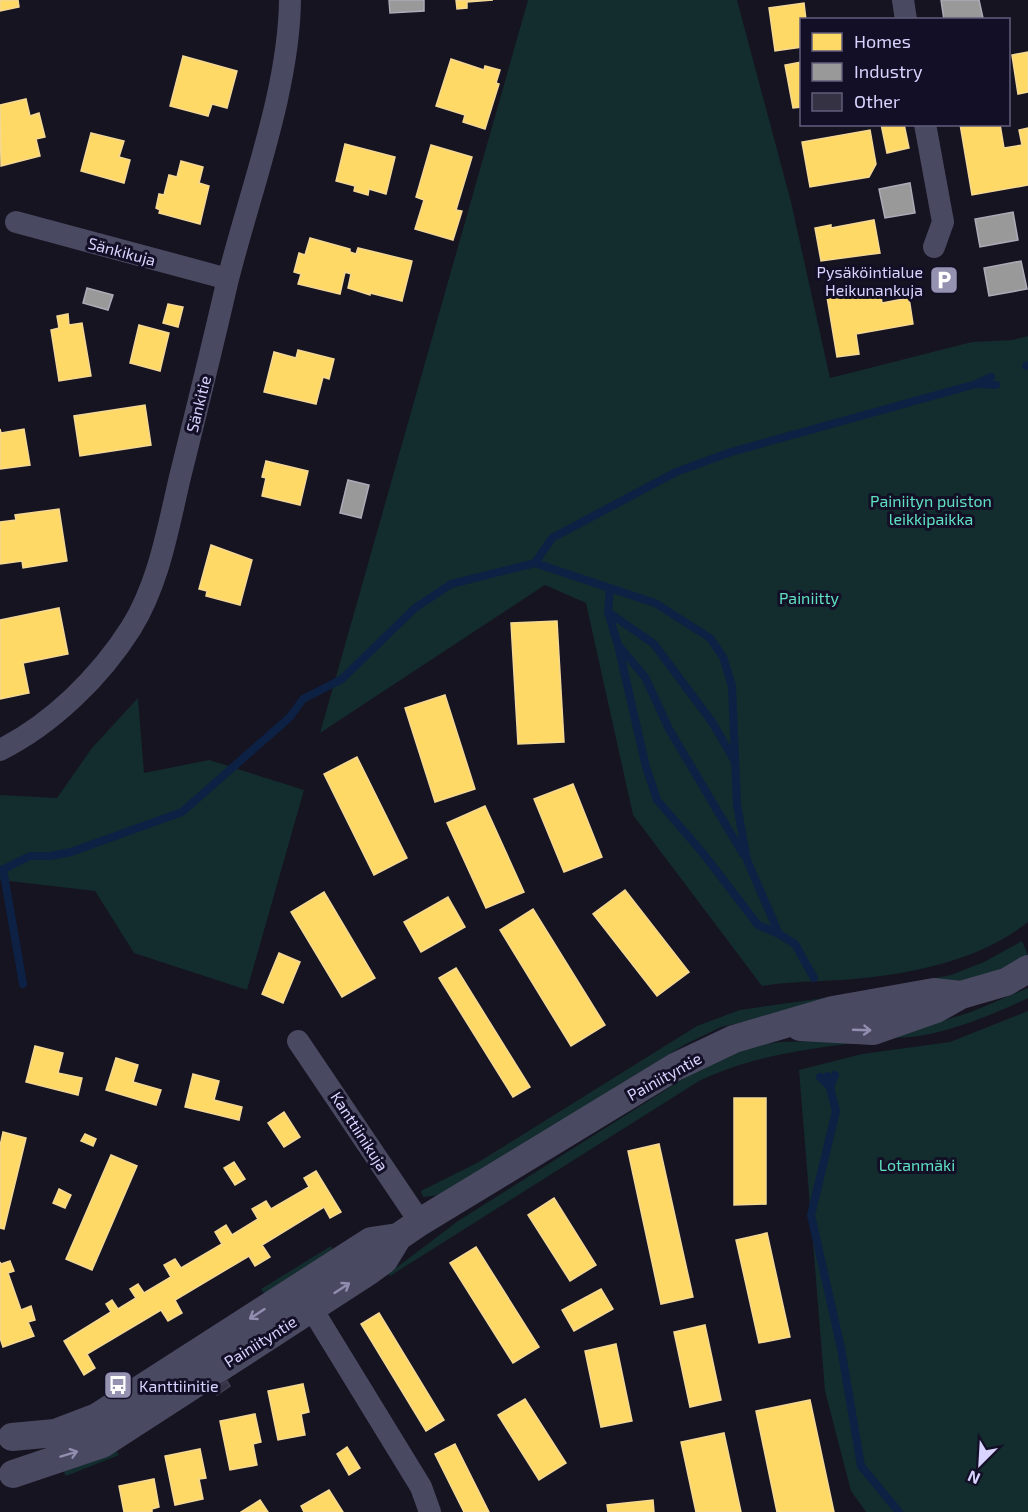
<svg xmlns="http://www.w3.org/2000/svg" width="1028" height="1512" viewBox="0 0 1028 1512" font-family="'Exo 2',sans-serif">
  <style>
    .green { fill: #132c2d }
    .homes { fill: #ffd966; stroke: #f4d894; stroke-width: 1.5 }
    .industry { fill: #999; stroke: #acabb8; stroke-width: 1.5 }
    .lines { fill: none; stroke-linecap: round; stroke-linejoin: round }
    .stream { stroke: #0d2144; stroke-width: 8 }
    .building { fill: #343243; stroke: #433f54; stroke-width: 1.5 }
    .minor { stroke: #4a4962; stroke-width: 22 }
    .tertiary { stroke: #4a4962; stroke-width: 28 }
    .oneway { stroke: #928eb0 }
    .labels { text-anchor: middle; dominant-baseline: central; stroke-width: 6; stroke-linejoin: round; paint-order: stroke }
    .street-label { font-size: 16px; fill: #d9d4ff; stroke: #130f26 }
    .poi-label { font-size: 16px; fill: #d9d4ff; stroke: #130f26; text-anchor: end }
    .park-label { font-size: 16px; fill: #5fe0c0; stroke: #130f26 }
  </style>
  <rect width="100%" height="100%" fill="#161421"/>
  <!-- green -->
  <path class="green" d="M528,0H737L791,202L830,378L972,342L1012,340L1028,336V922C986,956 925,971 873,977C836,982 799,980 762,986L633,815L586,603L545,585L320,733Z
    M138,698L144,773L209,760L304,790L247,990L134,953L95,891L0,880V795L57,798L92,748Z
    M1022,941L1028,955L985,977L953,986L884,988L951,975L984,962Z
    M1028,988V998C995,1014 928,1042 891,1037L971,1012Z
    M852,994V997L721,1027L686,1044L620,1084L450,1194L423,1197L421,1191L477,1163L697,1026L740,1010Z
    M1028,1011V1512H866L851,1491L825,1391L799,1070L862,1054L950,1042Z
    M856,1040L855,1043C800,1050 749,1057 699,1081L390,1276L388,1274L458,1221L694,1072L753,1046L780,1042Z
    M331,1246L336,1254L268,1299L261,1289Z
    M113,1446L119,1455L66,1476L61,1467Z"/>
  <!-- homes -->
  <path class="homes" d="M0,0H18L19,7L0,11Z
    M456,0H493L467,2V8L457,9Z
    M804,3L806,20H802V47L775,51L769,8Z
    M1028,52V92L1018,94L1012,55Z
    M183,56L237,71L227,108L212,104L208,116L170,106Z
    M451,59L484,70L485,66L500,70L496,83L499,84L485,129L463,122L465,115L436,106Z
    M802,62V107L793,108L785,65Z
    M26,99L30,116L39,113L45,137L36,139L40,156L1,166L0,105Z
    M881,124H904L909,148L887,153Z
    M960,124H1000L1004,148L1022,145L1019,130L1028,128V185L972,195Z
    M870,130L876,164L869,177L810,187L802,142Z
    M91,133L124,141L119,157L130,160L124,183L81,171Z
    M345,144L395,157L386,194L369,189L368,195L354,191L355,186L336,181Z
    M431,145L472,157L456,210L462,211L453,240L415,229L424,200L416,197Z
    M181,161L203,167L199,183L209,186L200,224L159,213L160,210L156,208L159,194L164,195L169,175L177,177Z
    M874,220L880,253L821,261L815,228L831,225V228Z
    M310,238L350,249V252L356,254L358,248L412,261L402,301L370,293V295L348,288L351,274L345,272L340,294L298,284L301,274L294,272L299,253L305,255Z
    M880,288L882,303L909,298L913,324L856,334L859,354L837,357L827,297Z
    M168,304L183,307L178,327L163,323Z
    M68,314L69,325L82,323L91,376L59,381L51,330L59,328L57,316Z
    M139,325L169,333L160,371L130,363Z
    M298,350L334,359L329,379L323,377L316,404L264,392L274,352L296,358Z
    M145,405L151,445L80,456L74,416Z
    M0,429L1,433L24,429L30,465L0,469Z
    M266,461L308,471L300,505L262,496L266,478L262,477Z
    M59,509L67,561L23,568L22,561L0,564V522L16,520L15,515Z
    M211,545L252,560L240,605L206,596L207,591L199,589Z
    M59,608L68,654L23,663L29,693L0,699V620Z
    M557,621L564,742L518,744L511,623Z
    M445,695L475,789L435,802L405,708Z
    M357,757L407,858L374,875L324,774Z
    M573,784L602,857L564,872L534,799Z
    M485,806L524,892L486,908L447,823Z
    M625,890L689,972L657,996L593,914Z
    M324,892L375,978L342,997L291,912Z
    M448,897L465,927L421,952L404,922Z
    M533,909L605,1025L571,1046L500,930Z
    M279,953L300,962L283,1003L262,994Z
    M456,968L530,1087L513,1097L439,978Z
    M35,1046L63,1053L58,1073L82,1078L78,1095L26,1082Z
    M116,1058L138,1065L133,1082L161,1090L156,1105L106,1090Z
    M193,1074L219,1081L214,1100L242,1107L239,1120L185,1107Z
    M734,1098H766V1204L734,1205Z
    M284,1112L300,1137L284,1147L268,1123Z
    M3,1132L26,1138L4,1229L0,1228V1146Z
    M85,1134L96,1139L93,1146L81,1141Z
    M659,1144L693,1297L661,1304L628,1151Z
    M111,1155L137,1166L92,1270L66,1259Z
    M234,1162L245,1179L235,1185L224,1168Z
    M316,1171L341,1212L330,1218L324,1207L262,1245L270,1257L255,1266L249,1256L175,1300L182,1313L168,1321L161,1310L87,1354L95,1368L84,1375L64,1341L111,1312L106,1304L112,1300L118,1309L136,1298L130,1289L138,1284L144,1293L171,1277L164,1265L175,1259L181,1268L222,1244L215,1232L226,1225L232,1235L258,1219L252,1209L266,1201L271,1209L309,1187L304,1178Z
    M59,1189L71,1195L65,1208L53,1203Z
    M554,1198L596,1265L570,1281L528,1215Z
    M767,1233L790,1337L759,1343L736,1240Z
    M476,1247L539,1347L513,1363L450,1263Z
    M10,1261L14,1271L8,1273L21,1310L31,1306L35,1320L28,1322L34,1336L3,1347L0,1338V1262L1,1264Z
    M601,1289L613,1309L574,1331L562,1310Z
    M379,1313L444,1420L426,1431L361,1324Z
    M705,1325L721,1400L690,1407L674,1332Z
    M616,1344L632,1421L601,1427L585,1351Z
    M303,1384L309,1412L301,1414L305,1435L278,1440L268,1391Z
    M525,1399L566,1463L539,1480L498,1415Z
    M810,1400L834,1512H777L756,1411Z
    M255,1414L261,1442L253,1444L257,1465L230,1470L220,1421Z
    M724,1433L741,1512H696L681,1442Z
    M455,1444L489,1512H464L435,1454Z
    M347,1447L360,1468L349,1475L337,1454Z
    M200,1449L206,1478L199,1479L203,1499L175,1505L165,1456Z
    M154,1479L159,1507L152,1509V1512H124L119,1486Z
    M329,1490L343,1512H304L301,1506Z
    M260,1500L268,1512H241Z
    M653,1500L654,1512H608L607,1505Z"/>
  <!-- industry -->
  <path class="industry" d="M389,0H424V11L390,13Z
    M941,0H979L983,18L944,20Z
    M910,183L915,213L885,218L879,189Z
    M1013,212L1018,240L980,247L975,219Z
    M1021,261L1027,289L989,296L984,268Z
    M87,288L113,295L108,310L83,303Z
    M348,480L369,485L361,518L340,513Z"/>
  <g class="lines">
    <!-- stream -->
    <path class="stream" d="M1026,366L1028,365
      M979,384L996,385
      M535,563L552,538L676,472L731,452L976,384L991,377
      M610,588L608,612L618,645L645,677L669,729L743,854
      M608,612L654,644L712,722L734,760
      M618,645L646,767L657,800L702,852L758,925L779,934
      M3,869L23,984
      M0,871L30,856H50L71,852L182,812L290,717L303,699L342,679L415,608L451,584L535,563L655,603L710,638L723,657L732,686L737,805L747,860L779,934L795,944L814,978
      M827,1076L836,1111L811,1215L841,1348L861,1466L899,1512
      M820,1077L830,1087L835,1075"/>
  </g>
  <!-- building -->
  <path class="building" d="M123,1378L127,1383L113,1392L110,1387Z
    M227,1381L230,1386L217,1395L214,1390Z"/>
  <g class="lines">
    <!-- minor -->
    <path class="minor" d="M903,0L906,20
      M925,124L943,222L934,247
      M16,222L228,279
      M0,750C52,724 100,677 131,628C159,583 168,528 180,477C196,413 212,348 227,283C249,194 289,91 290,0
      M298,1041L420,1222
      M304,1296L421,1487L430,1512"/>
    <!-- tertiary -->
    <path class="tertiary" d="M800,1027L873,1031L936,1009L961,995L1006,982L1028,969
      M12,1437L55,1433L97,1417L371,1241L398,1237
      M13,1474L102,1444L369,1271L384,1260L398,1237L420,1222L675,1067L734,1039L833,1010L934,992L961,995"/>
  </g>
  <!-- one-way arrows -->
  <defs><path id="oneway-shaft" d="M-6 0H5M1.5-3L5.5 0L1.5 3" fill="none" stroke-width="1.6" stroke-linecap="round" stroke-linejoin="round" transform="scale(1.5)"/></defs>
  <g class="oneway">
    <use href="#oneway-shaft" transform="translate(862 1030) rotate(2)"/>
    <use href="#oneway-shaft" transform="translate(342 1288) rotate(-33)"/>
    <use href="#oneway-shaft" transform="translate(257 1314) rotate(147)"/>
    <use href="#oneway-shaft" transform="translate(69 1454) rotate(-17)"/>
  </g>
  <!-- icons -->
  <defs>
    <g id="parking-square" transform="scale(1.5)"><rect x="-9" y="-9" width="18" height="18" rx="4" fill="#9591b1" stroke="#130f26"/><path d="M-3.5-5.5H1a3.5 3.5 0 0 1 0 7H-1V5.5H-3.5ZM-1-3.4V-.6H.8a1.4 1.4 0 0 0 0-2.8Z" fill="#fff"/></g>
    <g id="bus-square" transform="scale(1.5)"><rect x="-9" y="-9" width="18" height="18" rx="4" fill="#9591b1" stroke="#130f26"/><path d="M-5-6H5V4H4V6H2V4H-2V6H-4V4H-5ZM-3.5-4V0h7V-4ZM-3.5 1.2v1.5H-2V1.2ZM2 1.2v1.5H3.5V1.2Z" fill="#fff"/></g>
  </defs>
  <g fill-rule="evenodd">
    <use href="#parking-square" x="944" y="280"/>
    <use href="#bus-square" x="118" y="1385"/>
  </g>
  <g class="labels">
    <!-- street labels -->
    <g class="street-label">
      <text transform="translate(122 251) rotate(15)">Sänkikuja</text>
      <text transform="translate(198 404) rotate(-76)">Sänkitie</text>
      <text transform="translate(664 1076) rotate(-29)">Painiityntie</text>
      <text transform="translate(360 1131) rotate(57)">Kanttiinikuja</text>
      <text transform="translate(260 1341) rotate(-32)">Painiityntie</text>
    </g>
    <!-- poi labels -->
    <g class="poi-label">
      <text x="923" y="271">Pysäköintialue<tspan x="923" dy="18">Heikunankuja</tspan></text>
      <text x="139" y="1385" text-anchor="start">Kanttiinitie</text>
    </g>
    <!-- park labels -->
    <g class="park-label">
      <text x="931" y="500">Painiityn puiston<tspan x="931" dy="18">leikkipaikka</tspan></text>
      <text x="809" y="597">Painiitty</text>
      <text x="917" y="1164">Lotanmäki</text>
    </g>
  </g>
  <!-- legend -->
  <rect x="800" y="18" width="210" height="108" fill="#130f26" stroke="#625e7d" stroke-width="1.5"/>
  <rect x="812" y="33" width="30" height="18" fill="#ffd966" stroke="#625e7d" stroke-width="1.5"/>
  <text x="854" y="48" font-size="18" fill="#d9d4ff">Homes</text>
  <rect x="812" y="63" width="30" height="18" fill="#999999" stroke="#625e7d" stroke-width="1.5"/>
  <text x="854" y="78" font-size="18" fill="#d9d4ff">Industry</text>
  <rect x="812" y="93" width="30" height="18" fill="#343243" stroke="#625e7d" stroke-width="1.5"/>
  <text x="854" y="108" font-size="18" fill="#d9d4ff">Other</text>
  <!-- north arrow -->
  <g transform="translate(980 1464) rotate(204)" stroke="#130f26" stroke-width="4.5" paint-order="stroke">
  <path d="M0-4.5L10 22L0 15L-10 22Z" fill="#d9d4ff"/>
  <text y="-9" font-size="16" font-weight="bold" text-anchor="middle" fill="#d9d4ff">N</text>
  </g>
</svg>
